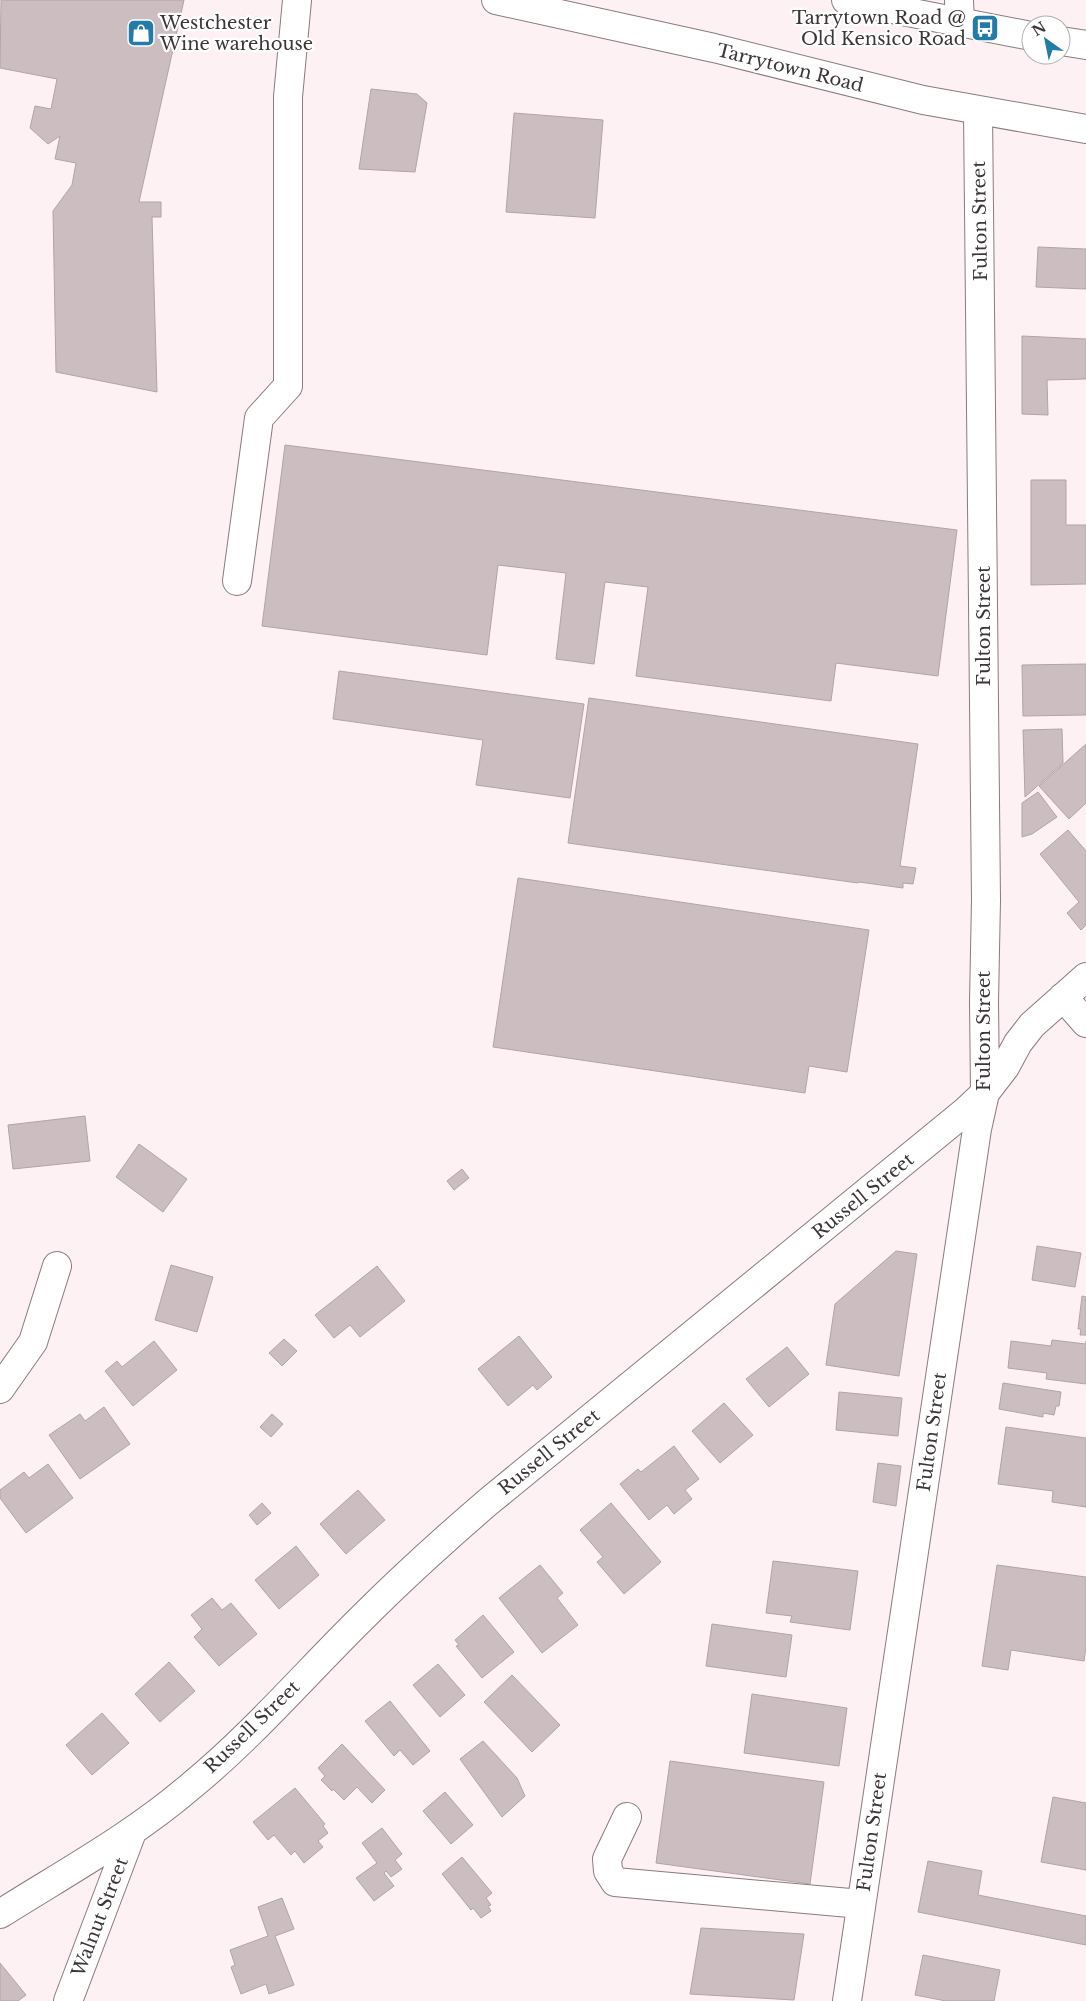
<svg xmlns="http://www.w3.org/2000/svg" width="1086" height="2001" viewBox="0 0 1086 2001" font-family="'Libre Baskerville',serif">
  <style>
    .building { fill: #ccbdc1; stroke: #b1a3a6 }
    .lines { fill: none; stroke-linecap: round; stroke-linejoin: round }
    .minor-casing { stroke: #897b7f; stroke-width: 30 }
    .major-casing { stroke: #897b7f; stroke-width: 30 }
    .minor { stroke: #fff; stroke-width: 28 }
    .major { stroke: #fff; stroke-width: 28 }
    .labels { text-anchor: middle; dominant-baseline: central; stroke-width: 4.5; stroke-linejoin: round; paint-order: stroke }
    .poi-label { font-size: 18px; fill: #3b3637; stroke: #fff; text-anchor: end }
    .street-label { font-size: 18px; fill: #3b3637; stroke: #fff }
  </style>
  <rect width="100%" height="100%" fill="#fdf1f4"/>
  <!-- building -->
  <path class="building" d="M1,0H184L139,202H161V217H152L157,392L56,372L53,211L72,185L76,163L55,159L60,136L48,144L30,128L35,106L51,109L57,79L0,68Z
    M371,89L417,94L427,103L415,172L359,169Z
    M514,113L603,120L595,218L506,212Z
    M1038,247L1086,249V289L1036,287Z
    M1022,336L1086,339V379L1047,380L1048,415L1022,414Z
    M285,445L957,530L938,676L836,663L831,701L636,676L648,587L605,582L594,664L556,659L566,573L498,565L487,655L262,626Z
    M1031,480H1066V525H1086V584L1031,585Z
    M1086,664V715L1023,716L1022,665Z
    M339,671L584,704L570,798L476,785L483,740L333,719Z
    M589,698L918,744L900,866L916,868L913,884L903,883V888L859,882L858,883L568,843Z
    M1062,729L1063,763L1025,797L1023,730Z
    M1086,744V803L1069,819L1039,786Z
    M1038,792L1057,817L1032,834L1022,837V803Z
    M1068,830L1086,851V925L1081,930L1067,913L1079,902L1040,854Z
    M518,878L869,930L847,1072L809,1066L805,1093L493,1047Z
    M85,1116L90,1161L13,1169L8,1125Z
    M139,1144L187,1179L163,1212L116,1177Z
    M462,1169L469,1178L454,1190L447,1181Z
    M1037,1246L1081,1253L1075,1287L1032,1280Z
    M896,1251L917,1254L899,1376L826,1365L835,1304Z
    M171,1265L213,1277L197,1332L155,1320Z
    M377,1266L405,1301L360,1337L350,1325L334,1338L315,1315Z
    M1082,1296L1086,1297V1335H1080L1081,1329H1078Z
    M519,1336L552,1377L537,1390L533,1385L508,1406L478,1369Z
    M284,1339L297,1351L282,1366L269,1353Z
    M1052,1340L1086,1344V1341V1384L1046,1379L1047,1373L1008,1368L1011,1341L1051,1346Z
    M154,1341L177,1370L133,1406L105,1371L117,1361L122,1367Z
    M787,1347L809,1374L769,1407L746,1379Z
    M1003,1383L1061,1392L1059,1406H1056L1054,1415L1043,1413V1417L999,1409Z
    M839,1392L902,1398L898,1436L836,1430Z
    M724,1403L753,1435L720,1463L692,1431Z
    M104,1407L130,1444L80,1479L49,1435L80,1414L85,1421Z
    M272,1414L283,1424L271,1437L260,1427Z
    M1006,1427L1086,1438V1507L1052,1502L1053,1491L998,1484Z
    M674,1446L699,1479L685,1490L692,1499L674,1514L667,1505L649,1520L620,1484L638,1469L641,1472Z
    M878,1463L901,1466L896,1506L873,1502Z
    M48,1464L73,1498L26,1533L0,1498V1490L24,1472L29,1478Z
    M358,1490L385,1520L346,1554L320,1524Z
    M262,1503L271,1513L257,1525L249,1515Z
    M611,1503L661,1562L624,1594L597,1562L603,1557L580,1530Z
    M296,1546L319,1575L279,1609L255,1580Z
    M773,1561L858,1571L850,1630L790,1622L792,1616L766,1613Z
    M540,1565L563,1593L557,1598L578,1625L542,1653L499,1598Z
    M997,1565L1086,1577V1647L1084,1661L1011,1650L1008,1670L982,1666Z
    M212,1598L222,1610L231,1603L257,1634L219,1666L194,1637L202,1629L191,1615Z
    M483,1615L514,1652L482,1678L456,1646L459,1645L455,1640Z
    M712,1624L792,1635L786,1677L706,1666Z
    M169,1662L195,1691L160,1722L135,1694Z
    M438,1664L465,1695L440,1717L413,1685Z
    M512,1675L560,1725L532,1752L484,1702Z
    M752,1694L847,1708L839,1766L744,1753Z
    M390,1701L430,1751L413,1765L400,1750L394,1756L365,1721Z
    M102,1713L129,1743L92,1775L66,1745Z
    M483,1741L517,1778L525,1796L502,1817L460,1759Z
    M342,1744L385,1790L372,1803L357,1787L344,1800L333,1789L332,1791L321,1780L325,1776L318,1768Z
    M670,1761L824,1782L810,1884L656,1863Z
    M295,1788L325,1824L323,1826L328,1833L318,1841L323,1847L304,1863L295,1851L291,1855L274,1835L268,1840L253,1822Z
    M445,1792L473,1825L451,1844L423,1811Z
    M1053,1797L1086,1803V1870L1041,1862Z
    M382,1828L402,1854L395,1860L402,1869L391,1877L386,1871L384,1873L394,1886L374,1901L356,1878L377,1863L362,1843Z
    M462,1857L492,1893L486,1898L491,1905L488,1906L491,1911L481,1918L473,1908L471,1910L442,1874Z
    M928,1861L982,1871L978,1895L1086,1916V1945L918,1912Z
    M282,1898L294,1929L275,1936L294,1985L269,1994L266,1984L241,1994L231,1967L235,1965L230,1950L268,1936L258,1907Z
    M701,1928L804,1934L794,2000L690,1994Z
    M923,1955L1000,1970L994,2001H946L915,1995Z
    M0,1963L26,1995L18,2001H0Z"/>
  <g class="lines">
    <!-- minor casing -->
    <g class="minor-casing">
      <path id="minor" d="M959,0L960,23
        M237,581L259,418L288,386V97L297,0
        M1063,997L1086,1023
        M0,1389L33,1342L57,1266
        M627,1817L607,1859L608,1871L615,1882L861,1904
        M0,1914C65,1873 133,1836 191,1786C253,1735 306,1673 363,1617C403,1577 445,1539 488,1502L967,1110L985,1093L1005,1067L1018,1043L1032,1025L1086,977
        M68,2001L132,1832
        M847,2001L977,1129L985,1093L984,1002L986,900L978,111"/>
    </g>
    <!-- major casing -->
    <g class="major-casing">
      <path id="major" d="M496,0L714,48L923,100L1086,129
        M846,0L1031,36
        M1061,41L1086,45"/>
    </g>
    <!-- minor -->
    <use href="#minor" class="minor"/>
    <!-- major -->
    <use href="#major" class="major"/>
  </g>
  <!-- icons -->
  <defs>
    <g id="bus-square" transform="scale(1.4375)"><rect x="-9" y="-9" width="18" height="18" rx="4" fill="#237baa" stroke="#fff"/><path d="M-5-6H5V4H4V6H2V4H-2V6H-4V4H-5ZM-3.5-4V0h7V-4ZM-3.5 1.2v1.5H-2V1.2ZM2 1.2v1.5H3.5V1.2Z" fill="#fff"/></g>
    <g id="shop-square" transform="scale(1.4375)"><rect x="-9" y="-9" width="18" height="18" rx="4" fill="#237baa" stroke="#fff"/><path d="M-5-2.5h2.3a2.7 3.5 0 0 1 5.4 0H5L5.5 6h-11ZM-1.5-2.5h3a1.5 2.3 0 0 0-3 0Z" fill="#fff"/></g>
  </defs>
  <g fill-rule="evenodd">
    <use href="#bus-square" x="985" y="28"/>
    <use href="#shop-square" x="141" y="33"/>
  </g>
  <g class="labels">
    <!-- poi labels -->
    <g class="poi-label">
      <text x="966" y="18">Tarrytown Road @<tspan x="966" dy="21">Old Kensico Road</tspan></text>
      <text x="160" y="23" text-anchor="start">Westchester<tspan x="160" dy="21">Wine warehouse</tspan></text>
    </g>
    <!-- street labels -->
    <g class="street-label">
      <text transform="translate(790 68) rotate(14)">Tarrytown Road</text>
      <text transform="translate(980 221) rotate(-91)">Fulton Street</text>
      <text transform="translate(984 626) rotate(-90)">Fulton Street</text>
      <text transform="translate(984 1031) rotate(-90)">Fulton Street</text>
      <text transform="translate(863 1196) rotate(-39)">Russell Street</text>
      <text transform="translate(932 1432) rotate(-82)">Fulton Street</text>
      <text transform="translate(549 1452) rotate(-39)">Russell Street</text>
      <text transform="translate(252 1727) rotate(-44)">Russell Street</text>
      <text transform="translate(872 1832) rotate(-82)">Fulton Street</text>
      <text transform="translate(100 1917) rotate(-69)">Walnut Street</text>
    </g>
  </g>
  <!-- north arrow -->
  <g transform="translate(1046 40) rotate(327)"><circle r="24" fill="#ffffff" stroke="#b1afaf"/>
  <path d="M0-4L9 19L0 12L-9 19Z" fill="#237baa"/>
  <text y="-8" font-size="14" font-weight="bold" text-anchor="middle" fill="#3b3637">N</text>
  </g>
</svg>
